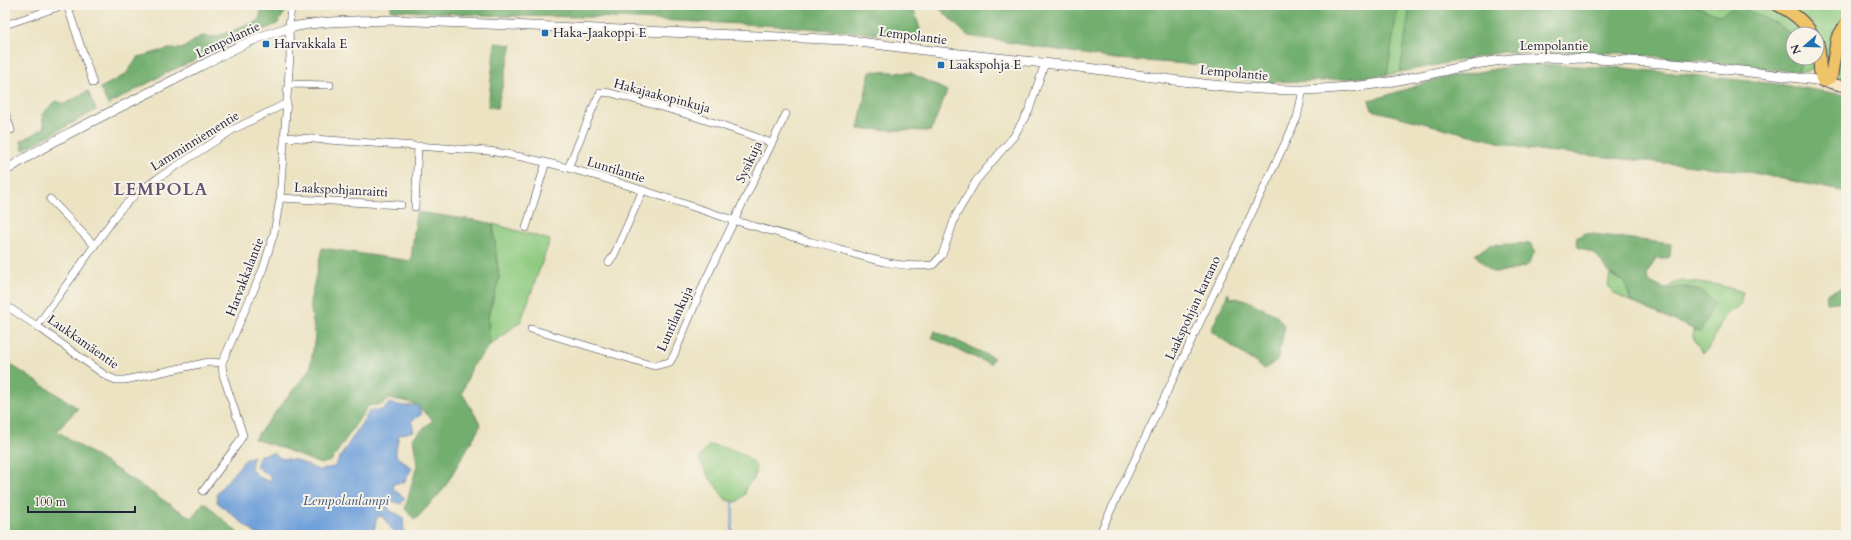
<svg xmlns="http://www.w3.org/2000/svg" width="1851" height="540" viewBox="0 0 1851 540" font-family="Cardo,serif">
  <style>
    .green { fill: #8eca7f; stroke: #58765d }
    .forest { fill: #72ae6e; stroke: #4a6854 }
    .water { fill: #70a0da; stroke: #49618a }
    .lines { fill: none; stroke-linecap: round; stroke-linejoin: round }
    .stream { stroke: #70a0da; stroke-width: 2 }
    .minor-casing { stroke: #403f4f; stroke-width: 8 }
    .tertiary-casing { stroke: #403f4f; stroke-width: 10 }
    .secondary-casing { stroke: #403f4f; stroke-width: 12 }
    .trunk-casing { stroke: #403f4f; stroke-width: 14 }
    .minor { stroke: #fff; stroke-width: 7 }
    .tertiary { stroke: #fff; stroke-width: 9 }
    .secondary { stroke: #f9e7c3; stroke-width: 10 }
    .trunk { stroke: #efc469; stroke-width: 12 }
    .poi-dot { fill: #1f6fb2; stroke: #f7f3e8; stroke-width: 1.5 }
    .labels { text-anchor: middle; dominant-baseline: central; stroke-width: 4; stroke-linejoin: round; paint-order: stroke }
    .poi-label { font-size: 13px; fill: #22223b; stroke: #f7f3e8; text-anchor: start }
    .street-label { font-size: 13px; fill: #22223b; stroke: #f7f3e8 }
    .water-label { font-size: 14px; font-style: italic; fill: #41547b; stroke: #f7f3e8 }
    .district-label { font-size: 17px; font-weight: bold; letter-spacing: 1px; fill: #625373; stroke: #f7f3e8 }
  </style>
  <rect width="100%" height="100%" fill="#f7f3e8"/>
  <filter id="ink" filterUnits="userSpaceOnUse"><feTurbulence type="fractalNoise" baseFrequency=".025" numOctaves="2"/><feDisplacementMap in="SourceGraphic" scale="8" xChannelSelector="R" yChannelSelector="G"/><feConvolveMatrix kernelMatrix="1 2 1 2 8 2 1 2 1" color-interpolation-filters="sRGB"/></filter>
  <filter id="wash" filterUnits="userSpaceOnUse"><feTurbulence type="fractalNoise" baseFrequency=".012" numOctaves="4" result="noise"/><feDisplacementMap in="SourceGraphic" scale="16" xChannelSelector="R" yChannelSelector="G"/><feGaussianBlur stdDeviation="0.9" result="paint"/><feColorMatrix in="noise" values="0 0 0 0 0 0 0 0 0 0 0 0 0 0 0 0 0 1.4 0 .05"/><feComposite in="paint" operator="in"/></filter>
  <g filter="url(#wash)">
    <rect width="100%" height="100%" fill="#ece3c3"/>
    <!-- green -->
    <path class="green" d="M1398,5H1411L1400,72L1387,75Z
      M1694,5H1769L1791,17L1807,34H1793V37L1780,25L1720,16Z
      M1785,5H1846V19L1827,70L1825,71L1823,49Z
      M1846,32V82C1842,79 1839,77 1837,73C1834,63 1842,41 1846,32Z
      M1801,58H1816L1814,68L1808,72H1798L1802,61Z
      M493,224L550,240L521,321L490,345L488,316L499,279Z
      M1610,274L1625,282L1631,302L1613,293L1608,285Z
      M1678,281C1702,281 1721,285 1743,292L1740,305L1725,315L1708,349L1702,353L1693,337L1694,329L1700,331L1665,289Z
      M709,445C730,448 742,450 756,466L754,479L746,487L745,494L737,502L726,500L707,474L699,459Z"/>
    <!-- forest -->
    <path class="forest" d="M262,5H280L285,12L277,24L168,72L108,105L100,88L125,75L138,57L168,49H182L201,36L215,37L259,21Z
      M391,5H912L923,38L783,26L594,17L499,16L391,10Z
      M938,5H1398L1387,75L1320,81L1264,82L1213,74L1200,65L1116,59L968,36L941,10Z
      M1410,5H1694L1720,16L1735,5L1780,25L1793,37V58H1801L1802,61L1798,72L1625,53L1503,52L1400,72Z
      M495,43L512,45L497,108L488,107Z
      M1527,64L1624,68L1778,84L1846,95V192L1744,171L1526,149L1372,110L1369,101L1441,78Z
      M870,71L911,73L947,91L931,131L858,129Z
      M88,91L96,110L23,150L21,141L44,128L42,114L56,101L65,104Z
      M416,212L481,221L493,224L499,279L488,316L490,345L472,367L462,393L481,425L443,490L415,520L405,509L417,465L413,438L433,420C416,404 413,401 389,399L382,404L368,406L331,461L320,464L282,448L254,439L310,369L315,336L310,302L322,248L411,261Z
      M1585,233L1671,244L1670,257L1664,259L1656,258L1647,274L1649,282L1665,289L1682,287L1696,289L1715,302L1700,332L1631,302L1625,282L1610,274L1596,254L1578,247L1576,238Z
      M1530,243L1535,251L1528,265L1510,271L1492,272L1475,255L1489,245Z
      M1846,286V301L1826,303L1827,293Z
      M1228,293L1230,298L1244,299L1276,315L1285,327L1277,361L1264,369L1211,331Z
      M935,331L994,358L990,364L932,338Z
      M5,361L78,408L57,431L191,518L204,502L240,535H5Z"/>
    <!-- water -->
    <path class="water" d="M389,403L404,406L417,405L422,414L411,421L414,431L399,435L396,449V456L412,468L404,482L393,484L394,490L405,498L401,504L392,501L387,502L389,510L403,517L404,534L396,535L382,516L377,517L373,535H257L217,502V493L245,460L253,456L251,469L259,477L269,481L273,479L256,466L260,455L274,453L280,458L296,460L318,470L334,467L370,410H382Z"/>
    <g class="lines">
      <!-- stream -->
      <path class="stream" d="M732,535L733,502"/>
    </g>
  </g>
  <g filter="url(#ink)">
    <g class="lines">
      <!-- minor casing -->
      <g class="minor-casing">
        <path id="minor" d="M67,5L93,83
          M5,25L64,5
          M288,84L330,85
          M5,112L11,130
          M284,137L489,151C572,164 653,194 733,220C759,228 786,235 812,242C851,252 893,270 933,265L942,255L956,215L976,181L1014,136L1029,110L1045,63
          M568,168L595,103L601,92L611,93C665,108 719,122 771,143
          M280,198L401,205
          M50,199L94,245
          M415,207L418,146
          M526,228L546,162
          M609,262L614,255L643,190
          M5,305L37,326L106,376L116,380H125L209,362L222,363
          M37,326L102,235L120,210L137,193L158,178L234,129L287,103
          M531,329L654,366L670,362L674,355L704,283L786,114
          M203,491L237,445L243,435L223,375L222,363L263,269L274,233L280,198L290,56L289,28L291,5
          M1099,535L1297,118L1303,90"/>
      </g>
      <!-- tertiary casing -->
      <g class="tertiary-casing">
        <path id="tertiary" d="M5,171C57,137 115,110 170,82C208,63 247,38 289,28C320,20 362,21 394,20L846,40C926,52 1007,58 1087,68C1158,77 1231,91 1303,90C1329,89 1356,87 1382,83C1429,76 1475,61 1523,58C1552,56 1582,58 1612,60C1682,63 1753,72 1823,81"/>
      </g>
      <!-- secondary casing -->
      <g class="secondary-casing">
        <path id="secondary" d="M1823,81L1846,87"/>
      </g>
      <!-- trunk casing -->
      <g class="trunk-casing">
        <path id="trunk" d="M1778,5C1792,12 1804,21 1812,34
          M1817,42C1822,57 1817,70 1823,81L1831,77L1837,39L1846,24"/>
      </g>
      <!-- minor -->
      <use href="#minor" class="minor"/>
      <!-- tertiary -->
      <use href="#tertiary" class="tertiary"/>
      <!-- secondary -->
      <use href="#secondary" class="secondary"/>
      <!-- trunk -->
      <use href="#trunk" class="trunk"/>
    </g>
  </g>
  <!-- markers -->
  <g class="poi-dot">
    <rect x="541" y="29" width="8" height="8" rx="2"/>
    <rect x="262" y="40" width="8" height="8" rx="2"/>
    <rect x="937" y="61" width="8" height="8" rx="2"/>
  </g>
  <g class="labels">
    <!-- poi labels -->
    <g class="poi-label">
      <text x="553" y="33">Haka-Jaakoppi E</text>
      <text x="274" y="44">Harvakkala E</text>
      <text x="949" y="65">Laakspohja E</text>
    </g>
    <!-- street labels -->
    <g class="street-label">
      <text transform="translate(913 36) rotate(7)">Lempolantie</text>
      <text transform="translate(228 40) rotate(-25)">Lempolantie</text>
      <text x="1554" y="46">Lempolantie</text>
      <text transform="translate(1234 73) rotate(5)">Lempolantie</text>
      <text transform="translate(662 96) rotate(15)">Hakajaakopinkuja</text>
      <text transform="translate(195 141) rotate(-32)">Lamminniementie</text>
      <text transform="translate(749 162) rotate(-65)">Sysikuja</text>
      <text transform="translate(616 170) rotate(17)">Luntilantie</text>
      <text transform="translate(341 190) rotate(3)">Laakspohjanraitti</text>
      <text transform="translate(245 277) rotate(-69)">Harvakkalantie</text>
      <text transform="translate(1193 308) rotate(-65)">Laakspohjan kartano</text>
      <text transform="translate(675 319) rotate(-66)">Luntilankuja</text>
      <text transform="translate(83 342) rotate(35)">Laukkamäentie</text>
    </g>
    <!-- water labels -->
    <g class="water-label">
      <text x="346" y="500">Lempolanlampi</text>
    </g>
    <!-- district labels -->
    <g class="district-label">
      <text x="161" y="189">LEMPOLA</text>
    </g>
  </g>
  <!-- margin -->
  <rect width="1851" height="540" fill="none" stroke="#f7f3e8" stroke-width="20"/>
  <!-- north arrow -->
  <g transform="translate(1805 46) rotate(250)"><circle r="19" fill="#f7f3e8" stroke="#a29fa3"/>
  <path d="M0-3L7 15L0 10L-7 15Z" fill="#1f6fb2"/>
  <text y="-6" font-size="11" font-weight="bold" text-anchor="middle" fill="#22223b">N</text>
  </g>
  <!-- scale -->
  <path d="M28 506v6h107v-6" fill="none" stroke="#22223b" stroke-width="2"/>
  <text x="34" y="506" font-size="12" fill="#22223b" stroke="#f7f3e8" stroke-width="3" paint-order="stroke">100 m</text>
</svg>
